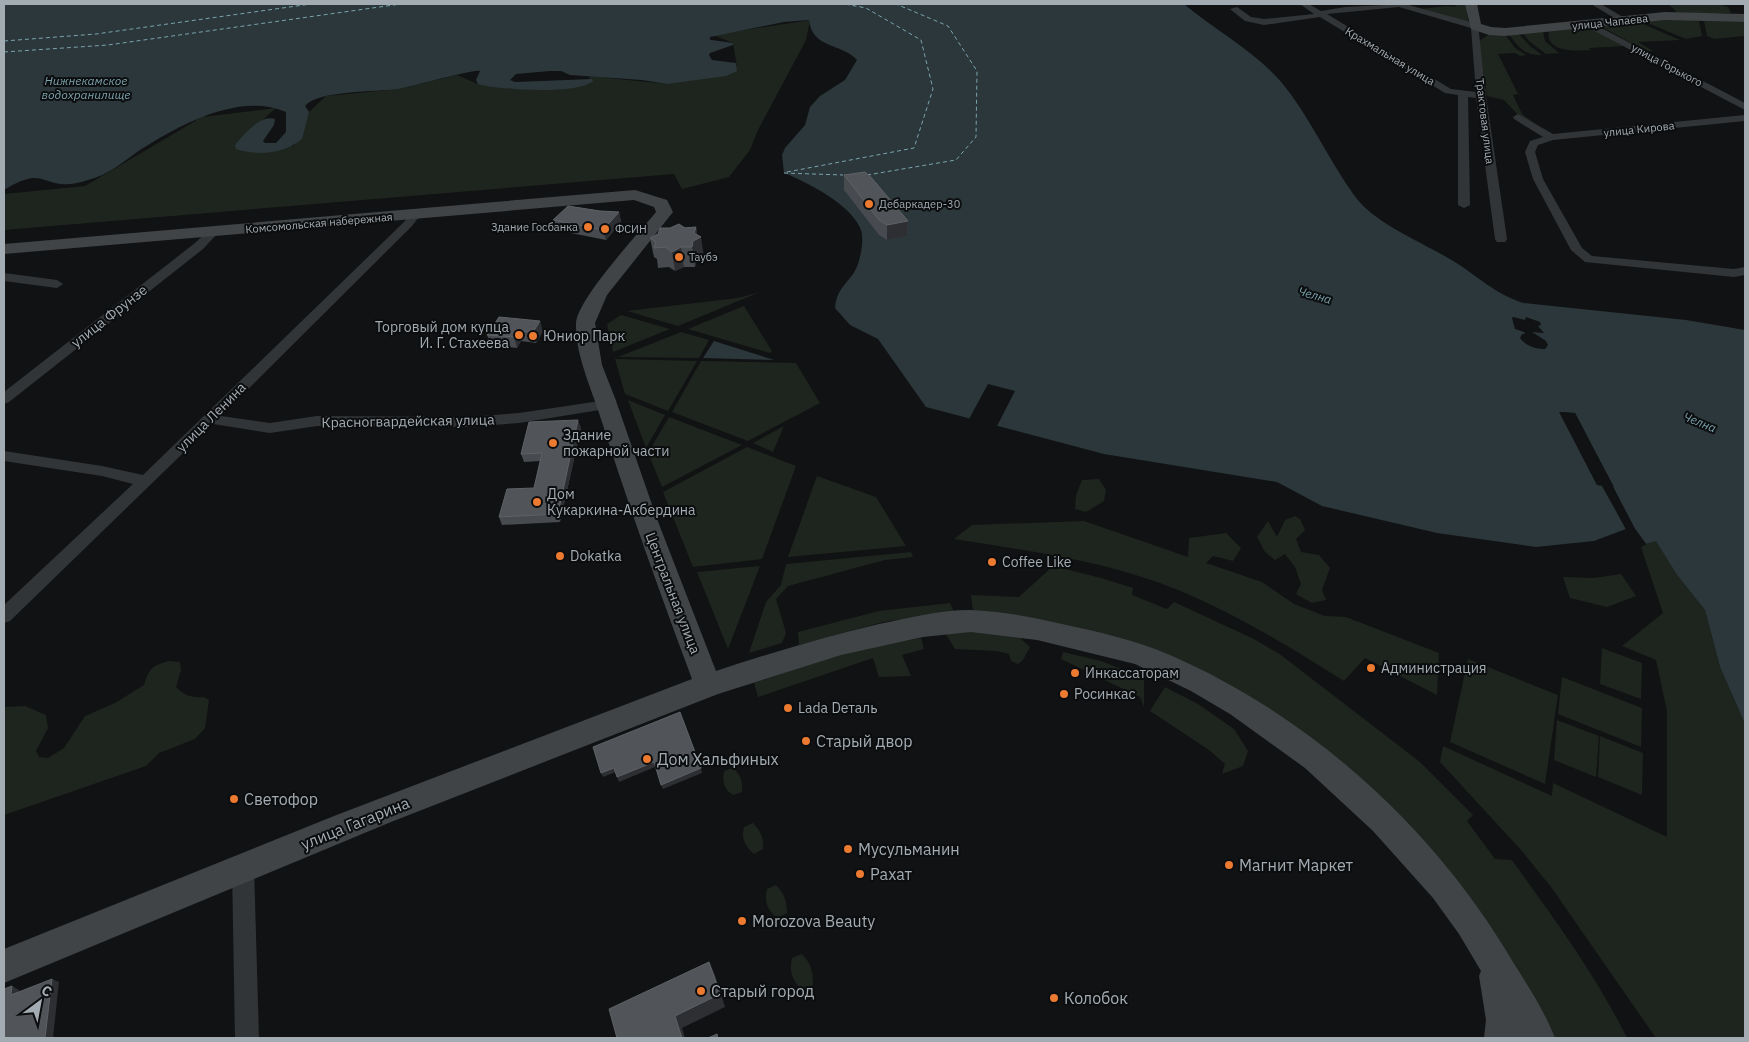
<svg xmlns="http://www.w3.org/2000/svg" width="1749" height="1042" viewBox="0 0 1749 1042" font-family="'IBM Plex Sans',sans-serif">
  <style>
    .green { fill: #1e251e }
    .water { fill: #2b373b; fill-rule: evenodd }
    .pier { fill: #111213 }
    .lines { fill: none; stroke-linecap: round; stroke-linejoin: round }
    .ferry { stroke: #7aa3ae; stroke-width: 1; stroke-dasharray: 4 3; stroke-linecap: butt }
    .street { fill: #323537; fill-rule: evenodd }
    .secondary { fill: #404447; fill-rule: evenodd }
    .wall { fill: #474a4e }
    .shaded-wall { fill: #2d2f32 }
    .building { fill: #515559; stroke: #5e6267 }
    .poi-dot { fill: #ec7a30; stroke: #0c0d0e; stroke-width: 2 }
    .labels { text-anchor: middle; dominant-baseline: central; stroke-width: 4; stroke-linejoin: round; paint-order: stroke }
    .far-street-label { font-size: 11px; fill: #a3acb3; stroke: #0c0d0e }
    .far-poi-label { font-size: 11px; fill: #a3acb3; stroke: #0c0d0e; text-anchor: start }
    .far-water-label { font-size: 12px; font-style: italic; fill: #7aa3ae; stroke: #0c0d0e }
    .street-label { font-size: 14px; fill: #a3acb3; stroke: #0c0d0e }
    .poi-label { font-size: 14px; fill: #a3acb3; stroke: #0c0d0e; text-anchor: start }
    .near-poi-label { font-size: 16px; fill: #a3acb3; stroke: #0c0d0e; text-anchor: start }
    .near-street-label { font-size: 16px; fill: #a3acb3; stroke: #0c0d0e }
  </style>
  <rect width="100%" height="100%" fill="#111213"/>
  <!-- green -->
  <path class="green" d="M1465,4H1467L1468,22L1420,9L1447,6L1457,7L1454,5H1465Z
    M1718,4L1728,7L1731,13L1679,14L1669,5Z
    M1668,18L1699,21L1702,36L1686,39L1645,22L1644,20Z
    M810,20L806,40L757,132L750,150L729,177L682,189L674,174L4,230V194L85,186L202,117L276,108L235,145L294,146L309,112L326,96L399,89L457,75L478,84L514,89L590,84L589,76L667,84L737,67L733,43L713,35Z
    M1633,21L1641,23L1680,40L1638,42L1653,51H1646L1602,27V25Z
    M1704,21L1745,22V36L1714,39L1707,36Z
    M1588,27L1625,46L1589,48L1591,50C1577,51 1544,53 1549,30Z
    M1543,30L1545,41L1559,53L1546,54L1529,41L1522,32Z
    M1517,32L1530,46L1542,55C1525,56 1518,47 1508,33Z
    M1504,33L1515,48L1526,55L1520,56L1515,53L1498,54L1518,94L1513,95L1522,114L1545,131L1538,129L1517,114L1504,100L1487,96L1479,41L1488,35Z
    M760,292L678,326L627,311L738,298Z
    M744,306L772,351L770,353L688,329Z
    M621,315L670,329L613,352L607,324Z
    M681,332L709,340L699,358L618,357Z
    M615,359L697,361L668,411L625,394Z
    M701,361L796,363L820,403L748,441L672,412Z
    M628,400L665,415L646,448Z
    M669,417L742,445L662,487L648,453Z
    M784,426L773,452L753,443Z
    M747,447L796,466L762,559L693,567L663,492Z
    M817,476L876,497L906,546L788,557Z
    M1099,479L1106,490L1104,501L1086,512L1075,509L1076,495L1082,480Z
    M1295,516L1300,519L1305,530L1296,539L1301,552L1319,555L1330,568L1322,590L1326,600L1312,603L1296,594L1301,584L1295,567L1285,554L1275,560L1265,552L1257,537L1268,521L1277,537L1285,520Z
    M1084,521L1188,557L1189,538L1226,533L1241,548L1233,561L1213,556L1206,563L1262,582L1294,604L1325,616L1346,617L1439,653L1437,695L1365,658L1344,681C1290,647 1238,615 1178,590C1107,561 1029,551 954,539L972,525Z
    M1656,540L1677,575L1705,610L1720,667L1745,724V1038H1656L1551,887L1521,850L1440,762L1443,746L1552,796L1553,783L1667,837V711L1656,660L1622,646L1663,613L1641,547Z
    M911,552L913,557L885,560L788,586L776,599L786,633L782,643L749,653L766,602L781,585L786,564Z
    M760,566L728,649L697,572Z
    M1053,566L1101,578L1133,588L1132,595L1167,609L1174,602L1254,639L1281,655L1420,762L1473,815L1467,821L1495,859L1512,860C1553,917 1596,975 1627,1038H1546L1518,986L1460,899L1217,686L973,612L971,595L1019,597Z
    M1621,574L1636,596L1607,607L1570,598L1563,577L1594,578Z
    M950,603L954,612L883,622L799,645L798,632L879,611Z
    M976,631L1020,638L1030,647L1023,660L1018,664L1011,661L1009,654L996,651L955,649L946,634Z
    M921,638L924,649L902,655L911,676L879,677L873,658L758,697L754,683L841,653Z
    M1602,648L1642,663L1641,699L1600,684Z
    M1063,652L1101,661L1144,678V707L1140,697L1061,659Z
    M1468,659L1558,695L1545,784L1450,742Z
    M169,661L180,662L181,670L176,687C184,695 191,698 203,697L209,700L205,728L195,739L159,753L146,766L4,815V707L25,706L46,715L48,728L36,751L39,757L48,758L64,748L85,716L115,703L144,685C149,668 152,666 169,661Z
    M1562,677L1642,708L1641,747L1558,714Z
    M1165,687L1198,704L1234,729L1248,751L1243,766L1222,774L1225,764L1209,750L1150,711Z
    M1557,720L1599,736L1596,777L1554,760Z
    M1600,736L1643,753L1642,795L1598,777Z
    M733,768C741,775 743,782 742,792L733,795C724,789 722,782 724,771Z
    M753,823C761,831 764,839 763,849L754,854C745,846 741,839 744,827Z
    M776,885C784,893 787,901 787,913L777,918C767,910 764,901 767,889Z
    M802,954C811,963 813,972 813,985L803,990C792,981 789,972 792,958Z"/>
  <!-- water -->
  <path class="water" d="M4,4H1184C1216,31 1255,51 1282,83C1310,117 1328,159 1354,195C1376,226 1426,243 1458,264C1481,279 1496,294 1523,303L1686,320L1745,330V724L1720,667L1705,610L1677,575L1656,541L1646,544L1635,529L1575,413L1560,412L1597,485H1602L1626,529L1594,541L1536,547L1437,533L1322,506L1277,482L1104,454L926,407L878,339L850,325L835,308C837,285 851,283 858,264C861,254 864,241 861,230C852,205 807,182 784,173L782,155L785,148L805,125L810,107L820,96L845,80L857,60C842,43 812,49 809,20L784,22L710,37V40H712L733,43V45L710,53L709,55L712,60L736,63L737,71L726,76L667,84L642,80L570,75L561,71H550L516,74L510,80L515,82L592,79L593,81C579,95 497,90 478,84L476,80L480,71C474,69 411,87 398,89C377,92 318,90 305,106L309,112L302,139C284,154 258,156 236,149L235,145C244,135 260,114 275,119L274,125L263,141L265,143H276L286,132V112C239,92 180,125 140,150C123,162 108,175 88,180C79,183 70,185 61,184C51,183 42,177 32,178C21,180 12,185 4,190ZM1513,317L1525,320L1526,317L1540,322L1541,325L1538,326L1544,333L1532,332L1546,341L1548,345L1545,349C1535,349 1526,346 1520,338L1522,334H1525L1524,332L1515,329L1512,318Z
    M714,341L774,360L703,358Z"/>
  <!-- pier -->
  <path class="pier" d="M988,384L1015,391L997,426L969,419Z
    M1559,412L1575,413L1614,487H1612L1635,529L1646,544L1644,545L1633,531L1574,415L1564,414L1599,483L1604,484L1628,528L1627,531L1602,486L1597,485Z"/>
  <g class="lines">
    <!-- ferry -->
    <path class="ferry" d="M4,41L96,34L311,4
      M4,52L108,45L401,4
      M787,172L914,148L933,89L921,40L866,8L845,4
      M784,173L843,175
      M867,175L956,160L976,137L977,71L948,26L896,4"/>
    <!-- street -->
    <path class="street" d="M1300,4H1309L1321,11L1345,7L1405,4L1478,24L1486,96L1507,239L1505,242H1497L1495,239L1476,98L1468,97L1470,205L1464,208L1458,205V95L1445,93L1320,17L1264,25L1245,21L1230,9L1237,7L1251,17L1264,19L1314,14ZM1399,7L1471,28L1476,92L1451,89L1327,14Z
      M1591,4H1601L1628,20L1621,22Z
      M1588,21L1745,103V110L1585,26V22Z
      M1518,114L1553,134L1745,115V121L1553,140L1538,145L1535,152L1543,179L1582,248L1592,256L1734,269L1745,267V275L1734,277L1585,262L1571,250L1533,179L1525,152L1530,141L1543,137L1514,119L1513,117Z
      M415,211L421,214L412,226L221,416L270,423L317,416L468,417L519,413L607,400L612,402L614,405L612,408L519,423L468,427L317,426L270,433L213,424L10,621L4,623V605L133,484L102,476L4,461V451L102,466L143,475L404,222L411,212Z
      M213,228L219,232L203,249L9,402L4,404V392L195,243L209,230Z
      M4,273L57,280L63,284L57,288L4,281Z
      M243,856L251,859L254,867L259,1038H235L232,867L235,859Z"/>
    <!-- secondary -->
    <path class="secondary" d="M1465,4H1477L1481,24L1491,27L1505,28L1665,12L1745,14V22L1665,20L1505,36L1489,35L1471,29Z
      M635,190L667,200L673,212L607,295L595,323L602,365L615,398L657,519L716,671C770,653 824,637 879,624C909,618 940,610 970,610C1001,611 1032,617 1062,624C1098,632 1136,640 1170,655C1312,717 1435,829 1513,962C1528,986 1545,1012 1555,1038H1484L1486,1020L1479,976L1481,971L1459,934L1433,898L1373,831L1305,768L1230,714L1191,691L1135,664L1037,640L971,632L923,637L841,655L718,694L391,822L4,983V949L334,816L692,679C660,593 629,507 601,419C592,390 575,354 576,324C576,300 639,233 656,212L654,207L634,200L4,254V244Z"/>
  </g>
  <!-- wall -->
  <path class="wall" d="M844,175L908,221L907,236L887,240L879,235L844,190Z
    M600,211L619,212L621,222L606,240L556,230L553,220Z
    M696,227L697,235L704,257L696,261L695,267H684L675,271L669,267L658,268L657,259L654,257L650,238L670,228Z
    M499,317L543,331L536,343L521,341L517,348L491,345L487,335Z
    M581,428L560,522L502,525L499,517L534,488L540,461L524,462L521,454Z"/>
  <!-- shaded-wall -->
  <path class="shaded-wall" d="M619,212L621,222L606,240L603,230Z
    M908,221L907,236L887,240V225Z
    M696,227L698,239L701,237L704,257L696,261L695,267L692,247Z
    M681,247L684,267L675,271L672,252Z
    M540,321L543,331L536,343L533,332Z
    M518,331L521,341L517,348L514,337Z
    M578,420L581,428L560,522L558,514Z
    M654,762L655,767L619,782L617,777Z
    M614,768L616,772L603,777L601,773Z
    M701,768L702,773L663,789L661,785Z
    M709,962L715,975L725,1007L682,1028L685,1038H682L675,1016Z
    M52,979L59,982L53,1038H45Z
    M12,986L19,990V998L11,995Z"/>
  <!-- building -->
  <path class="building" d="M865,172L870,176L908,221L887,225L879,220L844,175Z
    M568,206L600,211L619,212L603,230L553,220Z
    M679,224L685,228L696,227L694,233L701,237L693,241L692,247H681L672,252L665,247L654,248L656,242L650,238L658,234L660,228H670Z
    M499,317L540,321L533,332L518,331L514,337L487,335Z
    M578,420L558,514L499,517L507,489L534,488L542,453L521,454L529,422Z
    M680,712L701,768L661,785L654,762L617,777L614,768L601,773L593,747Z
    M709,962L720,994L675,1016L682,1038H617L609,1009Z
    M52,979L45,1038H4V989L12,986L11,995Z
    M717,1034L718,1038H708Z"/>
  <!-- markers -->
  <g class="poi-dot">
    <circle cx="869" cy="204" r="5"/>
    <circle cx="588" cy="227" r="5"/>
    <circle cx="605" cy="229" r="5"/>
    <circle cx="679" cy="257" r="5"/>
    <circle cx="519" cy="335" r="5"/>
    <circle cx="533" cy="336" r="5"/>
    <circle cx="553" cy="443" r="5"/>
    <circle cx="537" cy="502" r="5"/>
    <circle cx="560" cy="556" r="5"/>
    <circle cx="992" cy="562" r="5"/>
    <circle cx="1371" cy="668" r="5"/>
    <circle cx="1075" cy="673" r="5"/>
    <circle cx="1064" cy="694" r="5"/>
    <circle cx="788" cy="708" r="5"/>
    <circle cx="806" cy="741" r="5"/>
    <circle cx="647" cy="759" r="5"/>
    <circle cx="234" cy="799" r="5"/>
    <circle cx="848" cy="849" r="5"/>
    <circle cx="1229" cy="865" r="5"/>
    <circle cx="860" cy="874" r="5"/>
    <circle cx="742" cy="921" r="5"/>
    <circle cx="701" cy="991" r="5"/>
    <circle cx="1054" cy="998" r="5"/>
  </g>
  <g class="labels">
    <!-- far-street labels -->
    <g class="far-street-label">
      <text transform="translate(1610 22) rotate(-6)">улица Чапаева</text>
      <text transform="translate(1390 56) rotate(31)">Крахмальная улица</text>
      <text transform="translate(1667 65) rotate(28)">улица Горького</text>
      <text transform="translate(1485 121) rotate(83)">Трактовая улица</text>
      <text transform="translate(1639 129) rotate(-6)">улица Кирова</text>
      <text transform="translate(319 223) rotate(-5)">Комсомольская набережная</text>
    </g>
    <!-- far-poi labels -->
    <g class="far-poi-label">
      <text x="879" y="204">Дебаркадер-30</text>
      <text x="578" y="227" text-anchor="end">Здание Госбанка</text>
      <text x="615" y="229">ФСИН</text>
      <text x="689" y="257">Таубэ</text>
    </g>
    <!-- far-water labels -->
    <g class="far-water-label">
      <text x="86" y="80">Нижнекамское<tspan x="86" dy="14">водохранилище</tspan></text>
      <text transform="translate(1315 295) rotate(16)">Челна</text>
      <text transform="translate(1700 422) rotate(22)">Челна</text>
    </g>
    <!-- street labels -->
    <g class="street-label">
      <text transform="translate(109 316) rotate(-38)">улица Фрунзе</text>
      <text transform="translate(211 417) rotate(-45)">улица Ленина</text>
      <text transform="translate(408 421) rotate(-1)">Красногвардейская улица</text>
      <text transform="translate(673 593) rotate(69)">Центральная улица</text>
    </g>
    <!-- poi labels -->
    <g class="poi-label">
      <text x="509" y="327" text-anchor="end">Торговый дом купца<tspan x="509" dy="16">И. Г. Стахеева</tspan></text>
      <text x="543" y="336">Юниор Парк</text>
      <text x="563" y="435">Здание<tspan x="563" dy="16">пожарной части</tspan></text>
      <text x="547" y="494">Дом<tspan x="547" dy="16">Кукаркина-Акбердина</tspan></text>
      <text x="570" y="556">Dokatka</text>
      <text x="1002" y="562">Coffee Like</text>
      <text x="1381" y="668">Администрация</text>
      <text x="1085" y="673">Инкассаторам</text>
      <text x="1074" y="694">Росинкас</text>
      <text x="798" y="708">Lada Dеталь</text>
    </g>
    <!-- near-poi labels -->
    <g class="near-poi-label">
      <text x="816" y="741">Старый двор</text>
      <text x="657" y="759">Дом Хальфиных</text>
      <text x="244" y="799">Светофор</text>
      <text x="858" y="849">Мусульманин</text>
      <text x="1239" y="865">Магнит Маркет</text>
      <text x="870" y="874">Рахат</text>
      <text x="752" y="921">Morozova Beauty</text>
      <text x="711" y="991">Старый город</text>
      <text x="1064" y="998">Колобок</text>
    </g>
    <!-- near-street labels -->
    <g class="near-street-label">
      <text transform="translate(355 823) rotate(-22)">улица Гагарина</text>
    </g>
  </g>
  <!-- border -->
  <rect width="1749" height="1042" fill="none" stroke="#a3acb3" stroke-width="10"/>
  <!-- north arrow -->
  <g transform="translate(40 1002) rotate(32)" stroke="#0c0d0e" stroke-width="4" paint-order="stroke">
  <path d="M0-4L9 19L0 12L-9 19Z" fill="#a3acb3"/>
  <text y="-8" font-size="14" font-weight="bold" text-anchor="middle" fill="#a3acb3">С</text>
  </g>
</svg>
